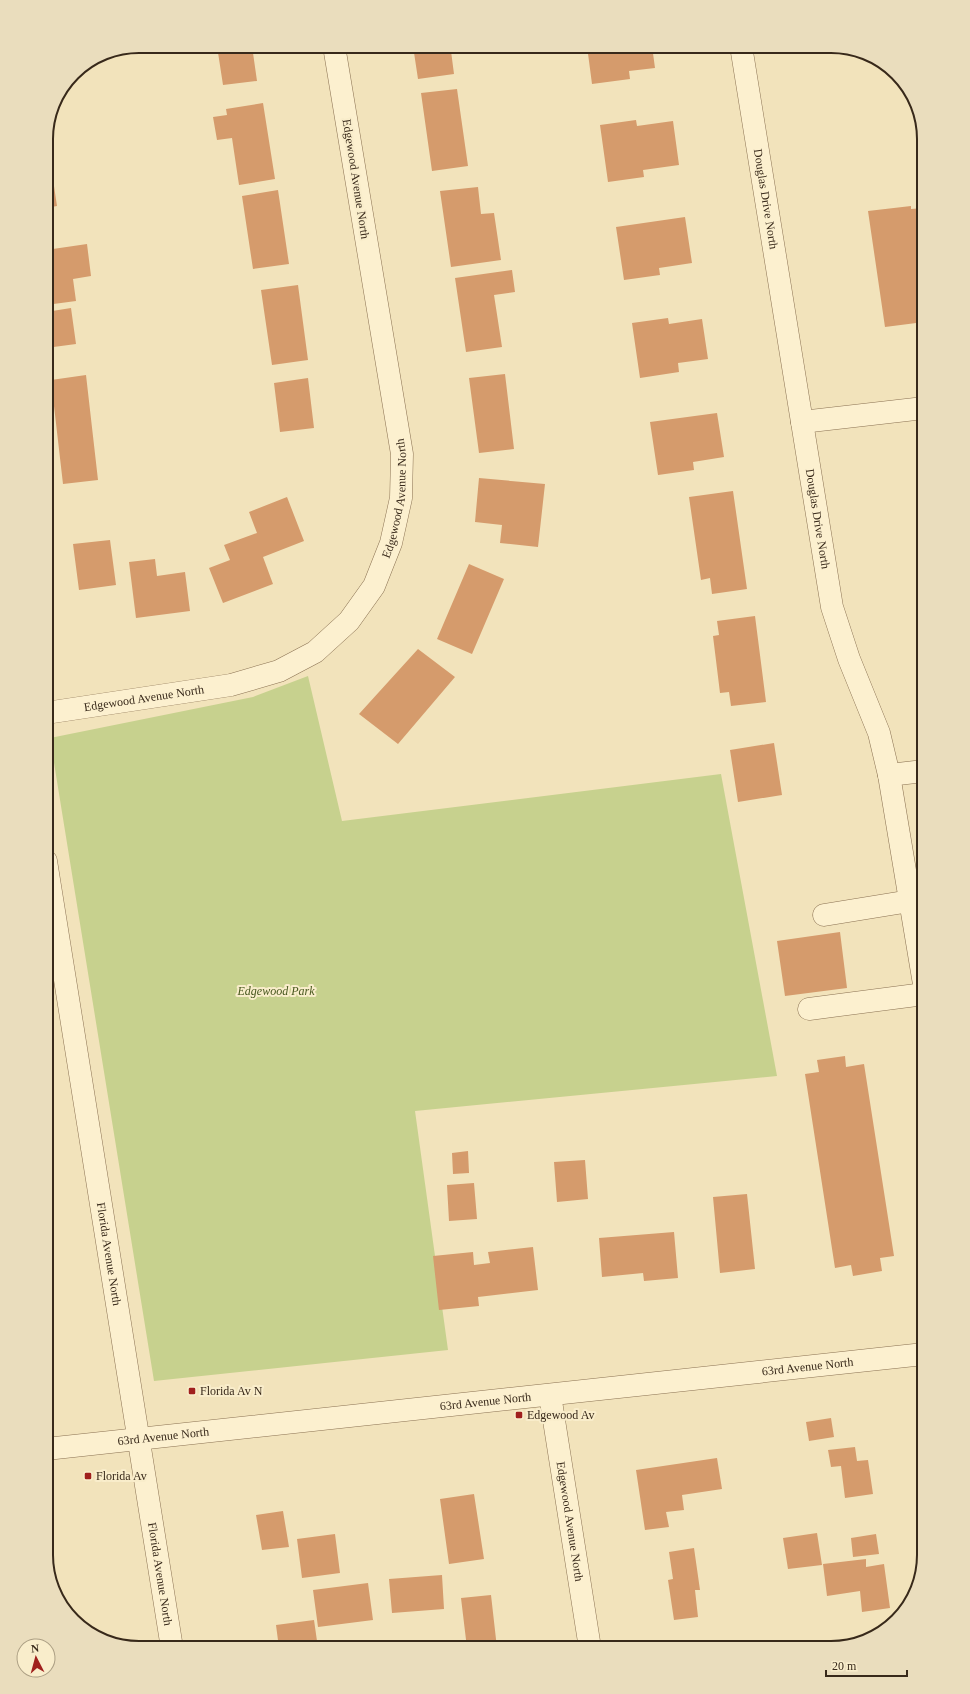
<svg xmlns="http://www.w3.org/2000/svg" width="970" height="1694" viewBox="0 0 970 1694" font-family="Georgia,serif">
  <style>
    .green { fill: #c7d18e }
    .building { fill: #d59b6c }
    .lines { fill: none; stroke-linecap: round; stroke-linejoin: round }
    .minor-casing { stroke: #8b7253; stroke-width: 23 }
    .minor { stroke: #fcf0cf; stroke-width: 22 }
    .poi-dot { fill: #a0201d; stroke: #f9edcb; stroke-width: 1.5 }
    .labels { text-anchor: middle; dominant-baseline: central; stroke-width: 4; stroke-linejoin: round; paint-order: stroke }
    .street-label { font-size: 12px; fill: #38291a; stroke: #f9edcb }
    .park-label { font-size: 12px; font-style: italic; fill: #47571e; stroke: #f9edcb }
    .poi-label { font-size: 12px; fill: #38291a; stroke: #f9edcb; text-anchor: start }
    .rim { fill: none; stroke: #38291a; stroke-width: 2 }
  </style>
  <rect width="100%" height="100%" fill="#f2e3bb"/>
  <!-- green -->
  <path class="green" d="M308,676L342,821L721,774L777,1076L415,1111L448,1350L154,1381L50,738L253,697Z"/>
  <!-- building -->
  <path class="building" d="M217,46H252L257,81L223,85Z
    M413,46H463V49L451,51L454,74L418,79Z
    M587,46H652L655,68L629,71L630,79L592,84Z
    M457,89L468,166L432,171L421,93Z
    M263,103L275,179L239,185L232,138L217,140L213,117L227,115L226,109Z
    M636,120L637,126L673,121L679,165L643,170L644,177L608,182L600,125Z
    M46,133L57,206L46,208Z
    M478,187L481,214L494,213L501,260L451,267L440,191Z
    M278,190L289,264L253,269L242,196Z
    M911,206V209L924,208V322L885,327L868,211Z
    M685,217L692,263L659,268L660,275L624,280L616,227Z
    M87,244L91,276L73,279L76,301L46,305V250Z
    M512,270L515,292L494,295L502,347L466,352L455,278Z
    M298,285L308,360L272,365L261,290Z
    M71,308L76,344L46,348V312Z
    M668,318L669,324L702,319L708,359L678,363L679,372L640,378L632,323Z
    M505,374L514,449L479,453L469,378Z
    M86,375L98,480L63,484L51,380Z
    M308,378L314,428L280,432L274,383Z
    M717,413L724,457L693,462L694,470L658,475L650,422Z
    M479,478L545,484L538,547L500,543L502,525L475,522Z
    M733,491L747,589L712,594L710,578L701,580L689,497Z
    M287,497L304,541L263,557L273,584L223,603L209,568L230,560L224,545L257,533L249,512Z
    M110,540L116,585L79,590L73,544Z
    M155,559L157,576L185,572L190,611L136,618L129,562Z
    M469,564L504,579L472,654L437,639Z
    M755,616L766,702L731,706L729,692L720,693L713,636L719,635L717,621Z
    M418,649L455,677L398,744L359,714Z
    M774,743L782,795L738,802L730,750Z
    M840,932L847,988L785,996L777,941Z
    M845,1056L846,1067L864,1064L894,1256L880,1258L882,1271L853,1276L851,1265L835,1268L805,1074L819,1072L817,1060Z
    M468,1151L469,1173L453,1174L452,1153Z
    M585,1160L588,1199L557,1202L554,1162Z
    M474,1183L477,1219L449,1221L447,1185Z
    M747,1194L755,1269L720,1273L713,1197Z
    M674,1232L678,1278L644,1281L643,1273L602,1277L599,1238Z
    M533,1247L538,1290L478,1297L479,1306L439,1310L433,1256L473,1252L474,1265L490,1263L488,1252Z
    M831,1418L834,1437L809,1441L806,1422Z
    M855,1447L857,1461L868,1460L873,1494L845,1498L841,1466L831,1467L828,1450Z
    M717,1458L722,1489L682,1495L684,1510L666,1512L669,1527L645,1530L636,1470Z
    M474,1494L484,1559L449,1564L440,1499Z
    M283,1511L289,1547L262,1550L256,1515Z
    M46,1522L53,1567H49L46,1555Z
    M817,1533L822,1565L788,1569L783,1538Z
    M335,1534L340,1573L302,1578L297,1539Z
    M876,1534L879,1554L853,1557L851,1538Z
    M694,1548L700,1590H695L698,1617L674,1620L668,1580L673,1579L669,1552Z
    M866,1559V1567L884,1564L890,1608L862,1612L860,1591L827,1596L823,1564Z
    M442,1575L444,1609L392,1613L389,1579Z
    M368,1583L373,1620L318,1627L313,1590Z
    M491,1595L497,1648H467L461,1598Z
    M314,1620L318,1648H279L276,1625Z"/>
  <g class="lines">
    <!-- minor casing -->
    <g class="minor-casing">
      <g id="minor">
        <path id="s1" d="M741,46L832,607L849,659L879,733L889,775L924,984"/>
        <path d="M802,422L924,408"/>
        <path id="s2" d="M46,713L231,685L279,671L315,652L349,621L374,586L391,543L401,498L402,454L334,46"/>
        <path d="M889,775L924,771"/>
        <path id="s3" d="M46,861L172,1648"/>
        <path d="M824,915L910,901"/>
        <path d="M809,1009L924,994"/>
        <path id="s4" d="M550,1395L590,1648"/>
        <path id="s5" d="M46,1449L924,1354"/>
      </g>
    </g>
    <!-- minor -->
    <use href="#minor" class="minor"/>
  </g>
  <!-- markers -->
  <g class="poi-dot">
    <rect x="188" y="1387" width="8" height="8" rx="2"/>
    <rect x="515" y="1411" width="8" height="8" rx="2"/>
    <rect x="84" y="1472" width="8" height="8" rx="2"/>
  </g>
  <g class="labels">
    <!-- street labels -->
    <g class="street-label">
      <text transform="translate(356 179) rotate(81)">Edgewood Avenue North</text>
      <text stroke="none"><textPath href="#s1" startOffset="155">Douglas Drive North</textPath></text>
      <text stroke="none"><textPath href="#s2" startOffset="458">Edgewood Avenue North</textPath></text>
      <text stroke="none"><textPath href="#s1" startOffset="479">Douglas Drive North</textPath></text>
      <text stroke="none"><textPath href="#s2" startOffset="99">Edgewood Avenue North</textPath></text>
      <text stroke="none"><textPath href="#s3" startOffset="398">Florida Avenue North</textPath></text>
      <text stroke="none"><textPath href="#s5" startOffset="766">63rd Avenue North</textPath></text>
      <text stroke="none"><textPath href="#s5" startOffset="442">63rd Avenue North</textPath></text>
      <text stroke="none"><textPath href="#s5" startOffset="118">63rd Avenue North</textPath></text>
      <text stroke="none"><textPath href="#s4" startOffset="128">Edgewood Avenue North</textPath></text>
      <text stroke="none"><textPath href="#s3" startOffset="722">Florida Avenue North</textPath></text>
    </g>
    <!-- park labels -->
    <g class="park-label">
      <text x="276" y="991">Edgewood Park</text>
    </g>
    <!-- poi labels -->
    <g class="poi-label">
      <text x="200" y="1391">Florida Av N</text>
      <text x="527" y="1415">Edgewood Av</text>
      <text x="96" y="1476">Florida Av</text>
    </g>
  </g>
  <!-- crop -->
  <path d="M0 0H970V1694H0ZM139 53H831A86 86 0 0 1 917 139V1555A86 86 0 0 1 831 1641H139A86 86 0 0 1 53 1555V139A86 86 0 0 1 139 53Z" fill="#eaddbd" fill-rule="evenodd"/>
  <path class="rim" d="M139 53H831A86 86 0 0 1 917 139V1555A86 86 0 0 1 831 1641H139A86 86 0 0 1 53 1555V139A86 86 0 0 1 139 53Z"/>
  <!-- north arrow -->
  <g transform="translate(36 1658) rotate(354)"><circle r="19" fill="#f9edcb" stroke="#ac9f84"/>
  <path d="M0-3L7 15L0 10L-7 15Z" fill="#a0201d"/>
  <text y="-6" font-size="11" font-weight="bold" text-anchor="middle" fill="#38291a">N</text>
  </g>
  <!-- scale -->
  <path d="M826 1670v6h81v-6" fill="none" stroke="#38291a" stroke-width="2"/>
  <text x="832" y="1670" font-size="12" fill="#38291a" stroke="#f9edcb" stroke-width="3" paint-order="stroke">20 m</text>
</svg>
